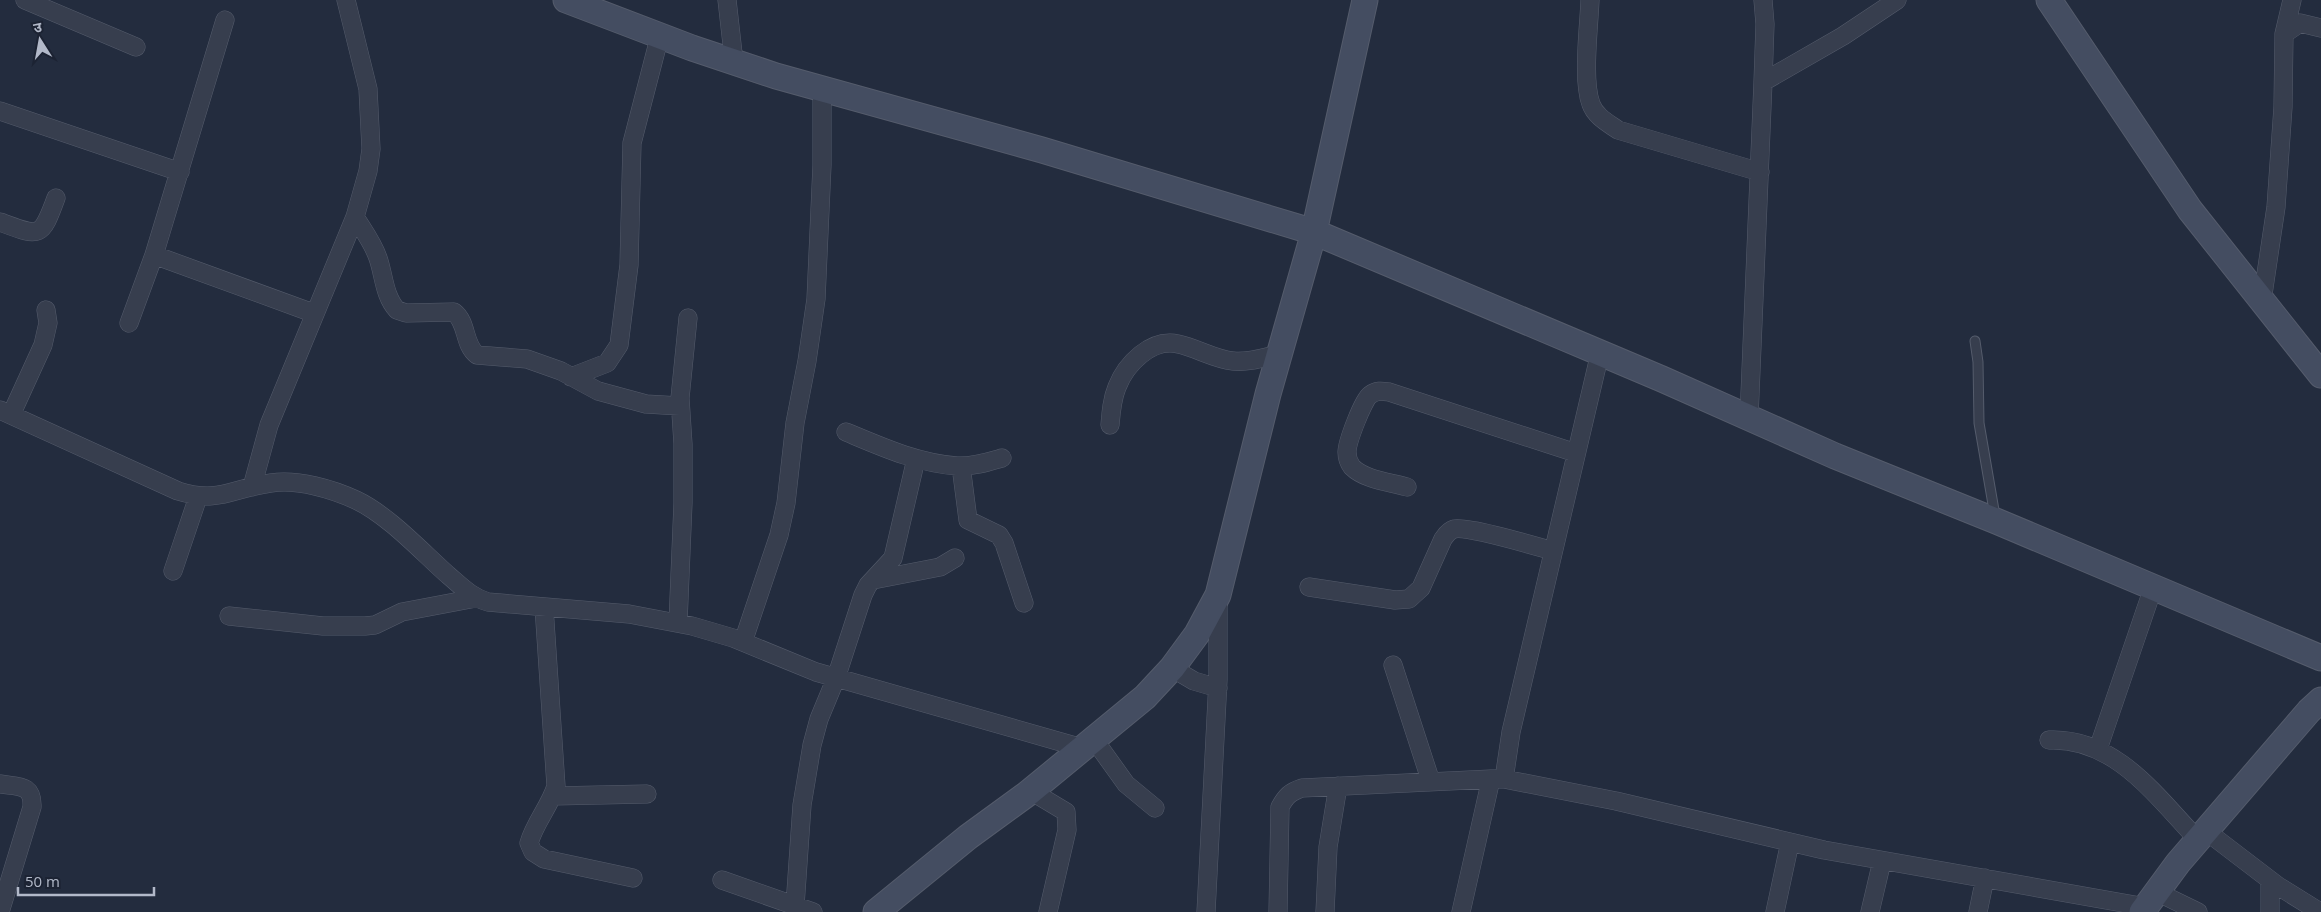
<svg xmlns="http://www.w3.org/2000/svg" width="2321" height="912" viewBox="0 0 2321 912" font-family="'Open Sans','Noto Sans Devanagari',sans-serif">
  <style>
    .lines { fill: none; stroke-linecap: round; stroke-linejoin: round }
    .lane-casing { stroke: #555c6c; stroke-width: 11 }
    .street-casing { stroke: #555c6c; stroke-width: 19 }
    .secondary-casing { stroke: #555c6c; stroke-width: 27 }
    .lane { stroke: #373e4e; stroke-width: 9 }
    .street { stroke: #373e4e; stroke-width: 18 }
    .secondary { stroke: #444d61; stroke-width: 25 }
  </style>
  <rect width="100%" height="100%" fill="#232c3e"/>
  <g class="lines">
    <!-- lane casing -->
    <g class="lane-casing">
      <path id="lane" d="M1975,341L1978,362L1979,423L1995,516"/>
    </g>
    <!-- street casing -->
    <g class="street-casing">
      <path id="street" d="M25,0L136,47
        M727,0L734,62
        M1590,0C1589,27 1582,80 1591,104C1595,116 1608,123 1618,130L1760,172
        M2284,34L2300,23L2321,28
        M1763,82L1843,36L1897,0
        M0,111L180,172
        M355,217C363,230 373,243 378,258C384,275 384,296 397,310L406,313L454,312C468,323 463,344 477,355L527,359L561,371L598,391L646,404L680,406
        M0,222C40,237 41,239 56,198
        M154,255L313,313
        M2262,301L2276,207L2283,107L2284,34L2292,0
        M129,323L154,255L225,20
        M571,377L607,363L619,345L629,265L632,143L660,35
        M0,410L178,491C220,504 232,488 271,483C298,479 332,489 356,500C388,515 421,551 448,575C461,586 471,597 488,602L629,614L692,626L733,638L816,672L1082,748
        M11,415L43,345L48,323L46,310
        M1749,418L1763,82L1765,24L1763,0
        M1110,425C1111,412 1112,399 1117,387C1126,364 1151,338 1178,344C1197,348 1214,359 1233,361C1248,363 1265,357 1279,354
        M846,432C882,447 917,463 957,466C972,467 988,462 1002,458
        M961,466L968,520L999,535L1004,543L1024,603
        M252,487L269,425L355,217L368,171L371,149L368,89L346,0
        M1407,487C1390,482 1365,480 1352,467C1349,463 1347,457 1347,452C1347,442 1363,400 1370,395C1377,390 1382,391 1389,392L1576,453
        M173,571L198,497
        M873,580L940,567L955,558
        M1309,587L1395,600L1409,599L1421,588L1443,539C1446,535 1448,531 1454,529C1468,526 1535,546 1553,551
        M544,607L556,786C550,806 535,822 529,843L533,852L544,859L633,878
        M229,616L323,626H365L375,625L402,612L476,598
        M678,623L683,503V444L680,398L688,318
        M743,642L779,535L786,503L795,423L807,361L816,299L822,165V88
        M1393,665L1431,782
        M1172,668L1194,681L1218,688
        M1093,738L1126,784L1155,808
        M2049,740C2115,737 2157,797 2198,840
        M2098,749L2153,588
        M1504,779L1511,732L1600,353
        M0,784C19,787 33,784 32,807L0,912
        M1031,791L1066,812L1067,830L1048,912
        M553,796L647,794
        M2206,831L2278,886L2320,912
        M722,880L813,912
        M2157,892L2198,912
        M795,906L802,805L812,745L819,719L836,678L863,595L868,585L893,558L916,459
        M1206,912L1218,680V598
        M1278,912L1280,807C1286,796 1290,792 1302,788L1491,779H1504L1616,801L1824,850L2146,907
        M1325,912L1328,847L1338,786
        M1461,912L1491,779
        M1775,912L1790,842
        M1870,912L1882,861
        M1978,912L1985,878
        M2270,912V880"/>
    </g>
    <!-- secondary casing -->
    <g class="secondary-casing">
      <path id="secondary" d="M566,0L692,48L776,76L1042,150L1314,232L1662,379L1835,456L1996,521L2321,658
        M2049,0L2190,210L2321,375
        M876,912L968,837L1027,794L1145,697L1172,668L1197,634L1218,595L1268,394L1314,232L1365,0
        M2142,912L2178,863L2309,711L2321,700"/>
    </g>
    <!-- lane -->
    <use href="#lane" class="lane"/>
    <!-- street -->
    <use href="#street" class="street"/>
    <!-- secondary -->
    <use href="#secondary" class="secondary"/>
  </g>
  <!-- north arrow -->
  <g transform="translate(40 40) rotate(349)" stroke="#1c2333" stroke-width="4" paint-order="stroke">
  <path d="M0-4L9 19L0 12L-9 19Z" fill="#b2b9c9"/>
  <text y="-8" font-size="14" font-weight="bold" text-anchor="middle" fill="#b2b9c9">उ</text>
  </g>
  <!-- scale -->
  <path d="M18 887v8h136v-8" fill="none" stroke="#b2b9c9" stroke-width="2.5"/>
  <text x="25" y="887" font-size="15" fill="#b2b9c9" stroke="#1c2333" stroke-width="4" paint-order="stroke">50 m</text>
</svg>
